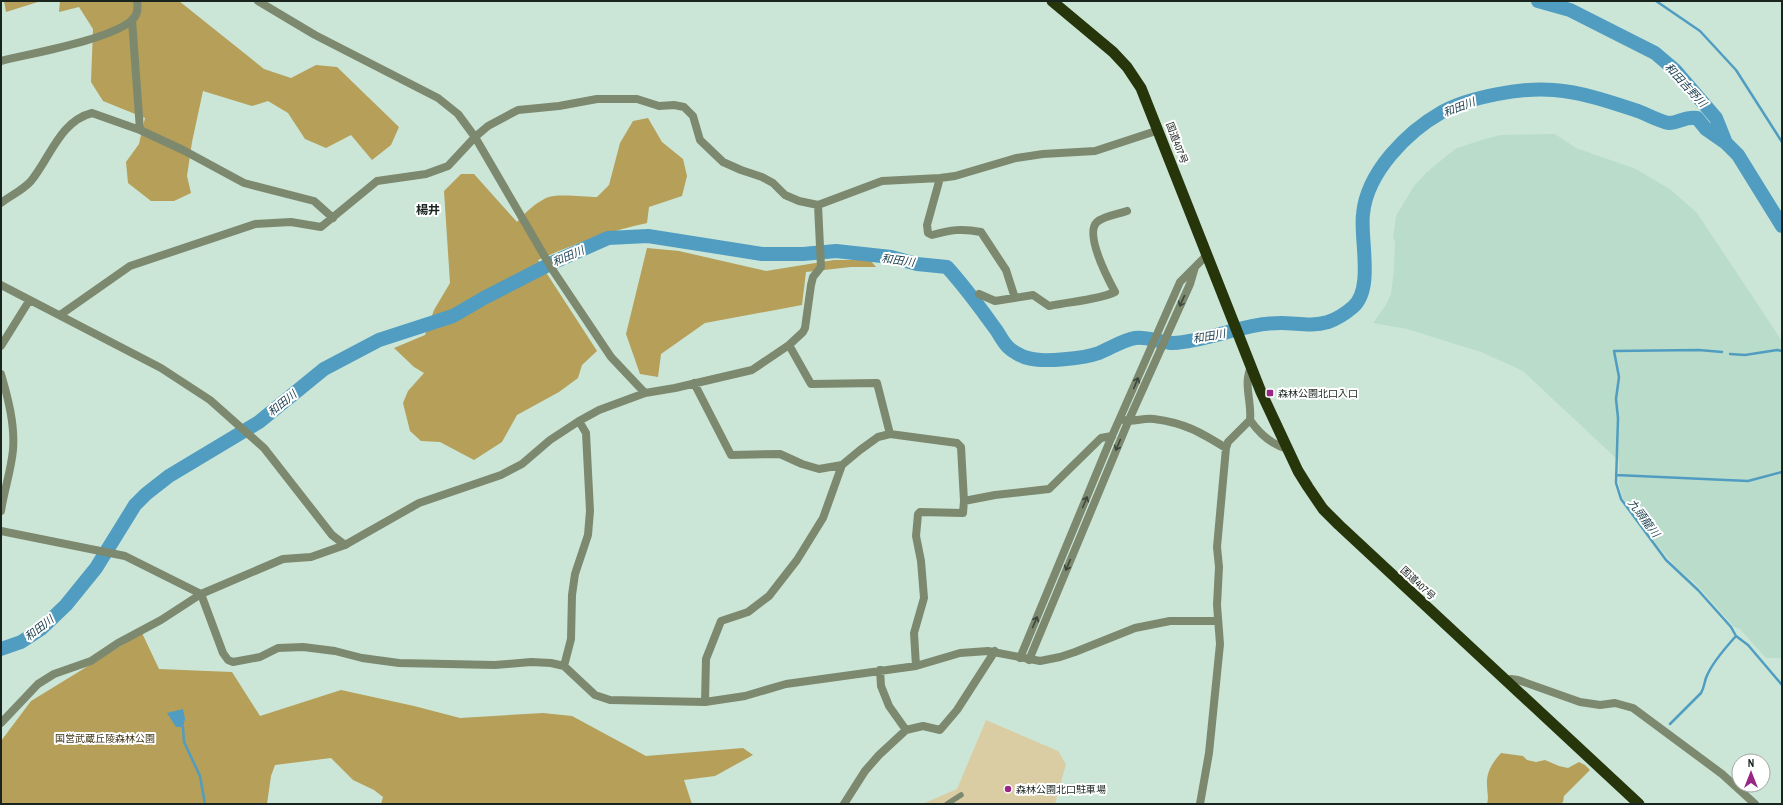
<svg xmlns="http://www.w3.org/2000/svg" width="1783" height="805" viewBox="0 0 1783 805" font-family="'Archivo Narrow','Noto Sans JP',sans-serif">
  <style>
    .built { fill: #badcca }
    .green { fill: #dacda4 }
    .forest { fill: #b59f59 }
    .water { fill: #509dc1 }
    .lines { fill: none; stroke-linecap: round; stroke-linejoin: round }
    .stream { stroke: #509dc1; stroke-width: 2.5 }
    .river { stroke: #509dc1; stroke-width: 14 }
    .pedestrian { stroke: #7d896e; stroke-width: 5.5 }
    .minor { stroke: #7d896e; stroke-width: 8 }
    .tertiary { stroke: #7d896e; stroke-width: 8 }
    .trunk { stroke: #26360a; stroke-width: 11 }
    .oneway { stroke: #3d473b }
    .poi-dot { fill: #972685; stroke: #fff; stroke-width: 1.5 }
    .labels { text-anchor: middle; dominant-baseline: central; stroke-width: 4; stroke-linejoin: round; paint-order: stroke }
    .street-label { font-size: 10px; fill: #1a241f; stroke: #fff }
    .poi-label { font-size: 10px; fill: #1a241f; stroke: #fff; text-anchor: start }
    .park-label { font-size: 10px; fill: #3f3516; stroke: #fff }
    .water-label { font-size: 11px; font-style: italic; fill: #183b4b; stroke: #fff }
    .quarter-label { font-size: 12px; font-weight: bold; fill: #1a241f; stroke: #fff }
  </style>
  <rect width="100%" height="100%" fill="#cbe6d7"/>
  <!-- built -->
  <path class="built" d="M1555,134L1576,148L1636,169L1671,190L1697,213L1782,341V658H1766L1740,629L1734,627L1696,584L1678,569L1657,545L1622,497L1619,484V461L1523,371L1481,352L1407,329L1373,323L1386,305L1391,294L1394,269L1395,240L1393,239L1396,216L1414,186L1427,172L1455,149L1478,141L1500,135Z"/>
  <!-- green -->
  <path class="green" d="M986,720L1058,751L1066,764L1055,804H922L957,789Z"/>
  <!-- forest -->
  <path class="forest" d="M4,1H41L6,12Z
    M60,1H179L264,69L291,78L316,65L337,67L399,127L391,145L372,160L351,135L326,148L305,139L288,113L268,101L252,106L203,91L192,142L187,176L191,193L174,201H151L128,183L126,162L139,144L145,118L103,101L91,82L93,29L79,7L59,12Z
    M648,118L662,142L683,159L687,176L682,196L649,207L647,223C609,231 574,244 538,260L597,351L582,365L578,378L559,392L517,415L502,442L474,460L440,442L421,441L410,431L403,403L408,391L424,373L414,367L394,348L425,335L434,310L450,283L444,191L461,174H474L517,222C525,213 534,204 546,198C557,193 584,197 597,197L609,185L620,143L633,121Z
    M647,248L679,251L766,271L834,260H870L876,267H851L806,272L802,305L705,323L661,354L658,377L640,374L626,334Z
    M142,633L159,669L232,672L260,716L341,690L414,706L460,718L543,713L572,716L646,756L743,748L753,755L715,776L684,780L692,804H381L383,797L374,790L353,780L331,758L275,765L271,776L267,804H1V741L31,701Z
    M1501,753L1523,756L1527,760L1536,762L1545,760L1559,766L1568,768L1579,762L1585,765L1590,770L1564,796L1563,802L1560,804H1487C1489,797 1487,792 1487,785C1486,772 1493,762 1501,753Z"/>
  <!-- water -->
  <path class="water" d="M183,709L185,719L183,727H176L167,713Z"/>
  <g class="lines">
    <!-- stream -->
    <path class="stream" d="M1656,1L1700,31L1736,70L1782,142
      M1730,354L1745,355L1777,350L1782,351
      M1616,475L1748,481L1782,472
      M1736,636L1748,645L1782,685
      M1670,724L1701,693C1704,688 1704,684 1706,678C1711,664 1726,647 1736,636L1731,627L1698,590L1666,560L1621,499L1616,483L1618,418L1616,399L1619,377L1614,351L1699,350L1722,352
      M183,727L184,742L200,776L205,804"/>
    <!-- river -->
    <path class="river" d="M1538,1L1570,10L1655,53L1675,70L1716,118L1726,143L1738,155L1782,226
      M1,649L21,642L41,629L66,605L96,568L135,505L146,494L169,476L259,422L324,369L379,340L453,316L484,298L554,262L608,238L648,236L762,254H803L836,251L891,257L917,264L947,267C964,286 979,306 994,327C999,333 1002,341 1008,347C1012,351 1022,357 1028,358C1043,363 1085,358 1099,353C1111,348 1123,340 1135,338C1147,336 1161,343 1173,343C1209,341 1244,323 1281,323C1298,323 1311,327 1328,322C1337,319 1346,313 1353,307C1374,289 1360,239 1363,214C1367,172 1407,132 1442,112C1469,97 1523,87 1554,90C1582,92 1611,102 1638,111C1646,114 1661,122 1669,123C1679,123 1685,116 1697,118L1706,129L1726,143"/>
    <!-- pedestrian -->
    <path class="pedestrian" d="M947,804L961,795"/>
    <!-- minor -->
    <path class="minor" d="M258,1L315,35L438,98L458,114L475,137L552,269L611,357L645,393
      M132,20L140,130
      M1,61C33,53 108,40 131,21C138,15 138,9 137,1
      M940,178L927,225L928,233L932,235C951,230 961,228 981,232L1006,270L1015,298
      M1,203C11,195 22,191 31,181C50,158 60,121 92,113L140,130L183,150L244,183L314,201L333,218
      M1,285L161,368L210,400L264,448L332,535L345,545L419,503L501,475L522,464L550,440L579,421L599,410L645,393L675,388L752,370L789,345L803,332L805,328L811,285L813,277L821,267L818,205
      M979,294L995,301L1033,295L1049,306C1071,301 1095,301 1115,292C1108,279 1084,234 1097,222C1104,216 1119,214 1127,211
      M60,315L130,266L255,224L291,222L321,227L377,181L426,174L448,166L475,137L488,126L518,110L559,106L597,99H637L659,106L674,105L684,107L693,116L700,140L723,162L741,170L762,177L773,183L785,195L799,201L818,205L882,181L940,178L955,176L1016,158L1043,154L1095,151L1159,130
      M789,345L811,384L877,383L890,434
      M1,346L29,301
      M1251,367C1243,384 1252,402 1250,420C1259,433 1272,445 1288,449
      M1,374C8,398 15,424 13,450C11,471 4,491 1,511
      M694,383L731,455L780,454L802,464L819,469L842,465
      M1121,419C1132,424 1142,417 1154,419C1185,423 1200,432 1226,448
      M1,531L125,556L201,594L223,653L228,660L233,662L260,657L278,648L303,647L335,651L362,658L399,663L495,665L531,662L551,663L564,666L595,695L610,700L705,702L745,696L786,684L916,666L960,653L988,651L1040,661L1060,657L1075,652L1135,628L1170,621H1218
      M564,666L571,639L572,595L575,574L588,535L590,511L586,433L579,421
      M916,666L914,633L924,598L921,561L916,536L918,514L920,512L963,513L964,501
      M880,670L881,686L889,706L906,730
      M1506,681L1511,679L1518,680L1580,702L1600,705L1615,703L1633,708L1722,774L1755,804
      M705,702L706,659L721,621L748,612L769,596L797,560L823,518L842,465L860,450L878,437L890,434L957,443L961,447L964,501L995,495L1049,489L1101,438L1112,436
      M844,804L865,771L879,755L906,730L923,726L940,730L957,710L995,651
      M1200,804L1209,753L1220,644L1217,605L1219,567L1217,547L1226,448L1228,442L1250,420"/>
    <!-- tertiary -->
    <path class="tertiary" d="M1020,658L1112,436L1180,282L1207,255
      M1029,660L1128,422L1190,284L1195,267
      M1,723L38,684L54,674L91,661L118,643L161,620L201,594L283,559L311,557L345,545"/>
    <!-- trunk -->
    <path class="trunk" d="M1052,1L1113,52L1127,67L1141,88L1261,392L1298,471L1308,487L1323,509L1339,525L1639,804"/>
  </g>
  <!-- one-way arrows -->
  <defs><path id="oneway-shaft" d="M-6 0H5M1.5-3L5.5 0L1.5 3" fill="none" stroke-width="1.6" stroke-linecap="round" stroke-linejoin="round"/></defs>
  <g class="oneway">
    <use href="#oneway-shaft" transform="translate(1182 301) rotate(115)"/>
    <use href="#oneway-shaft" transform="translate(1136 383) rotate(-68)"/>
    <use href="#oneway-shaft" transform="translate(1118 445) rotate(113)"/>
    <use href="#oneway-shaft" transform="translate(1085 502) rotate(-67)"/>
    <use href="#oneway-shaft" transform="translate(1068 565) rotate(113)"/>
    <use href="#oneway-shaft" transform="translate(1035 622) rotate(-67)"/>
  </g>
  <!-- markers -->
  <g class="poi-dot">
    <rect x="1266" y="389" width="8" height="8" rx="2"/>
    <circle cx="1008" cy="789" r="4"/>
  </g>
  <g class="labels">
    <!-- street labels -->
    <g class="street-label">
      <text transform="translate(1177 143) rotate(69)">国道407号</text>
      <text transform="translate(1418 583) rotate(43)">国道407号</text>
    </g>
    <!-- poi labels -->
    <g class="poi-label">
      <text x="1278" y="393">森林公園北口入口</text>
      <text x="1016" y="789">森林公園北口駐車場</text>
    </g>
    <!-- park labels -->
    <g class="park-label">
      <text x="105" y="738">国営武蔵丘陵森林公園</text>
    </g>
    <!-- water labels -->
    <g class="water-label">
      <text transform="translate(1686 85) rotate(47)">和田吉野川</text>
      <text transform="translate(1459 107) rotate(-21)">和田川</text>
      <text transform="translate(568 256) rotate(-24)">和田川</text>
      <text transform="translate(898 260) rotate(8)">和田川</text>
      <text transform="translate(1209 336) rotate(-10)">和田川</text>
      <text transform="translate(282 403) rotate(-39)">和田川</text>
      <text transform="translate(1644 518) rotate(53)">九頭龍川</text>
      <text transform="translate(39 628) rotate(-38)">和田川</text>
    </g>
    <!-- quarter labels -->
    <g class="quarter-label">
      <text x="428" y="210">楊井</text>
    </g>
  </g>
  <!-- border -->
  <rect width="1783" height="805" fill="none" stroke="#1a241f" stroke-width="4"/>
  <!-- north arrow -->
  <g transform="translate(1751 773)"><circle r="19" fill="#ffffff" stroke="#a3a7a5"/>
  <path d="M0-3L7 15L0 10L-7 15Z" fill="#972685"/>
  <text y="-6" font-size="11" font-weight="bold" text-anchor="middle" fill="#1a241f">N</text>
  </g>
</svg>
